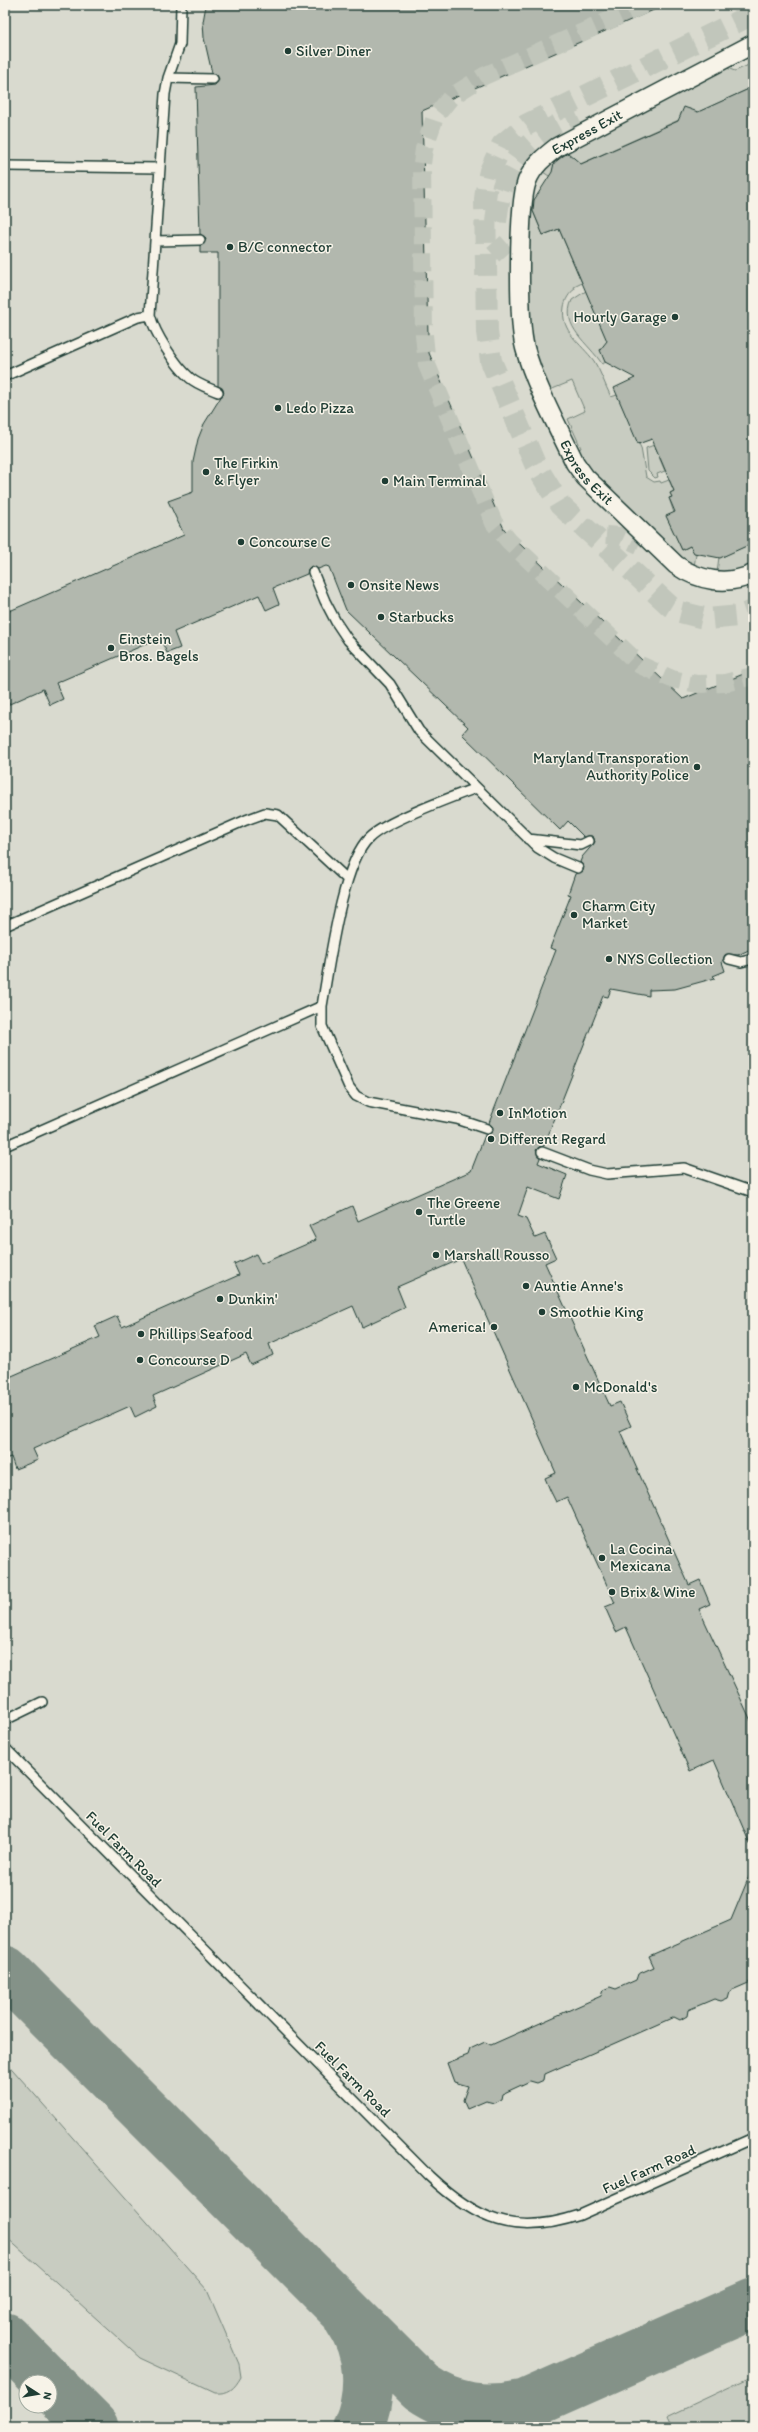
<svg xmlns="http://www.w3.org/2000/svg" width="758" height="2432" viewBox="0 0 758 2432" font-family="Itim,sans-serif">
  <style>
    .built { fill: #d9dacf; fill-rule: evenodd }
    .green { fill: #c8ccc1; stroke: #74847a }
    .lines { fill: none; stroke-linecap: round; stroke-linejoin: round }
    .taxiway { stroke: #849288; stroke-width: 51 }
    .building { fill: #b2b8ae; stroke: #1f3d34 }
    .minor-tunnel { stroke: #c1c6bb; stroke-width: 18; stroke-dasharray: 18 9; stroke-linecap: butt }
    .secondary-tunnel { stroke: #c1c6bb; stroke-width: 22; stroke-dasharray: 22 11; stroke-linecap: butt }
    .service-casing { stroke: #1f3d34; stroke-width: 12 }
    .minor-casing { stroke: #1f3d34; stroke-width: 21 }
    .service { stroke: #f7f3e8; stroke-width: 9 }
    .minor { stroke: #f7f3e8; stroke-width: 18 }
    .poi-dot { fill: #1f3d34; stroke: #f7f3e8; stroke-width: 1.5 }
    .labels { text-anchor: middle; dominant-baseline: central; stroke-width: 3; stroke-linejoin: round; paint-order: stroke }
    .poi-label { font-size: 15px; fill: #1f3d34; stroke: #f7f3e8; text-anchor: start }
    .street-label { font-size: 15px; fill: #1f3d34; stroke: #f7f3e8 }
  </style>
  <rect width="100%" height="100%" fill="#eae8dd"/>
  <filter id="ink" filterUnits="userSpaceOnUse"><feTurbulence type="fractalNoise" baseFrequency=".025" numOctaves="2"/><feDisplacementMap in="SourceGraphic" scale="8" xChannelSelector="R" yChannelSelector="G"/><feConvolveMatrix kernelMatrix="1 2 1 2 8 2 1 2 1" color-interpolation-filters="sRGB"/></filter>
  <g filter="url(#ink)">
    <!-- built -->
    <path class="built" d="M5,5H753V2427H5ZM26,2382H50V2406H26Z"/>
    <!-- green -->
    <path class="green" d="M753,59V87L694,114L690,109H685L681,113V119L576,166L568,154L555,159L552,174L549,176L543,172L554,158L727,68L735,71L751,64Z
      M530,204L543,235L559,229L582,283L574,287L575,289C569,293 565,300 564,307C560,332 581,343 594,361C601,372 605,385 611,397L617,395L641,448L646,477L654,482L660,481L661,483L669,480L674,491L670,493L672,497L669,498L674,513L667,517L682,550L690,546L696,554L694,567L686,562L588,471L577,450L581,448L568,419L585,411L572,381L550,390L533,351L528,306Z
      M586,291L609,344L606,362L602,364C589,343 560,327 572,300Z
      M654,445L665,471L657,474L658,477L655,478L648,471L646,448Z
      M753,543V565L727,572H717L719,557Z
      M5,2061L207,2290L239,2364L241,2377C234,2389 229,2394 215,2393L140,2358L5,2236Z
      M753,2376V2427H673L668,2416Z"/>
    <g class="lines">
      <!-- taxiway -->
      <path class="taxiway" d="M5,1971L421,2387C454,2410 486,2413 525,2405
        M349,2319C371,2350 373,2393 358,2427
        M5,2338L48,2382
        M50,2384L93,2427
        M493,2416L525,2405L753,2304"/>
    </g>
    <!-- building -->
    <path class="building" d="M206,5H665L422,111L428,335L429,353L504,529L683,699L753,670V948L738,955H725L722,962L725,971L713,976L715,978L675,989L649,990V996L611,989L608,997L603,996L544,1146L539,1147L536,1150L540,1158L538,1163L567,1175L559,1199L528,1187L518,1216L526,1219L535,1238L545,1234L556,1258L545,1263L610,1406L620,1402L631,1426L620,1431L689,1585L700,1580L710,1604L699,1609L753,1725V1851L714,1760L690,1771L626,1627L616,1632L605,1607L615,1603L567,1497L556,1502L550,1490L545,1478L556,1473L461,1259L397,1287L405,1307L362,1327L353,1306L269,1344L273,1355L251,1365L246,1354L153,1396L157,1406L135,1417L130,1406L33,1449L38,1460L15,1469L11,1457L5,1459V1379L100,1337L95,1326L117,1316L122,1327L239,1275L234,1264L256,1254L261,1264L316,1240L309,1226L352,1206L358,1221L471,1171L485,1135L493,1131V1127L489,1123L556,950L550,948L571,895L568,894L575,874L583,871L584,867L580,862L582,857L595,842L593,836L584,837L568,821L560,830L462,734L468,727L346,610L329,567L326,566L318,569L311,566L308,569L307,574L273,588L279,604L266,610L259,595L174,632L180,648L167,653L160,638L56,683L63,699L50,705L43,689L5,706V613L184,535L168,501L193,492V462L198,439L204,424L224,392L218,386V253H200V246L206,240L205,237L200,234L196,87L215,85L219,79L216,74L212,73L204,38L203,22Z
      M753,87V543L720,558L694,553L690,546L682,550L666,516L675,512L669,498L672,497L670,493L674,491L652,439L638,444L614,388L635,378L605,362L600,350L607,341L559,229L543,235L533,211L534,200L552,172L554,163L563,156L568,153L581,164L678,121L684,107L698,112Z
      M753,1867V1981L730,1991L728,1998L721,2001L714,1999L688,2010L687,2016L680,2020L674,2017L545,2074L544,2080L537,2083L530,2081L502,2094L501,2099L494,2103L486,2101L467,2109L463,2100L468,2086L454,2082L447,2063L468,2055L470,2049L485,2042L491,2045L601,1996L603,1990L610,1987L616,1989L636,1980L638,1974L654,1967L649,1956L731,1920Z"/>
    <g class="lines">
      <!-- minor-tunnel -->
      <path class="minor-tunnel" d="M644,5L484,76L451,97L435,117L424,149L422,164L424,335L427,365L494,523L509,541L640,665L672,679L697,684L725,683L753,676
        M494,242L510,260
        M606,535L620,536L639,545"/>
      <!-- secondary-tunnel -->
      <path class="secondary-tunnel" d="M753,14L526,125L502,145L490,171L487,184L485,199L487,332L491,361L535,464L560,505L670,606L680,612L708,619L738,616L753,611
        M496,222C502,162 525,140 577,115"/>
      <!-- service casing -->
      <g class="service-casing">
        <path id="service" d="M181,5L180,44L168,78L165,94L150,315C155,334 175,365 190,378C198,385 209,388 218,392
          M168,78L213,79
          M5,166L160,168
          M155,241L200,240
          M5,376L138,317L150,315
          M313,572L325,601L336,622L348,640L390,684L419,731L538,848L554,858L578,868
          M476,788C452,797 386,821 369,838C342,863 329,967 322,1006V1026L349,1087L356,1096L368,1102L457,1119L487,1129
          M528,839L581,845L589,841
          M5,926L246,820L265,813L278,815L347,879
          M729,959L741,962L753,959
          M5,1146L322,1006
          M542,1152L589,1170L607,1174L684,1168L753,1192
          M5,1720L42,1702
          M5,1748L429,2176C476,2220 515,2237 580,2215L753,2138"/>
      </g>
      <!-- minor casing -->
      <g class="minor-casing">
        <g id="minor">
          <path id="s1" d="M753,44L557,147C544,157 533,166 527,181C518,206 518,322 525,348C534,383 559,429 575,463L585,477L676,565C699,581 727,586 753,574"/>
        </g>
      </g>
      <!-- service -->
      <use href="#service" class="service"/>
      <!-- minor -->
      <use href="#minor" class="minor"/>
    </g>
  </g>
  <!-- markers -->
  <g class="poi-dot">
    <circle cx="288" cy="51" r="4"/>
    <circle cx="230" cy="247" r="4"/>
    <circle cx="675" cy="317" r="4"/>
    <circle cx="278" cy="408" r="4"/>
    <circle cx="206" cy="472" r="4"/>
    <circle cx="385" cy="481" r="4"/>
    <circle cx="241" cy="542" r="4"/>
    <circle cx="351" cy="585" r="4"/>
    <circle cx="381" cy="617" r="4"/>
    <circle cx="111" cy="648" r="4"/>
    <circle cx="697" cy="767" r="4"/>
    <circle cx="574" cy="915" r="4"/>
    <circle cx="609" cy="959" r="4"/>
    <circle cx="500" cy="1113" r="4"/>
    <circle cx="491" cy="1139" r="4"/>
    <circle cx="419" cy="1212" r="4"/>
    <circle cx="436" cy="1255" r="4"/>
    <circle cx="526" cy="1286" r="4"/>
    <circle cx="220" cy="1299" r="4"/>
    <circle cx="542" cy="1312" r="4"/>
    <circle cx="494" cy="1327" r="4"/>
    <circle cx="141" cy="1334" r="4"/>
    <circle cx="140" cy="1360" r="4"/>
    <circle cx="576" cy="1387" r="4"/>
    <circle cx="602" cy="1558" r="4"/>
    <circle cx="612" cy="1592" r="4"/>
  </g>
  <g class="labels">
    <!-- poi labels -->
    <g class="poi-label">
      <text x="296" y="51">Silver Diner</text>
      <text x="238" y="247">B/C connector</text>
      <text x="667" y="317" text-anchor="end">Hourly Garage</text>
      <text x="286" y="408">Ledo Pizza</text>
      <text x="214" y="463">The Firkin<tspan x="214" dy="17">&amp; Flyer</tspan></text>
      <text x="393" y="481">Main Terminal</text>
      <text x="249" y="542">Concourse C</text>
      <text x="359" y="585">Onsite News</text>
      <text x="389" y="617">Starbucks</text>
      <text x="119" y="639">Einstein<tspan x="119" dy="17">Bros. Bagels</tspan></text>
      <text x="689" y="758" text-anchor="end">Maryland Transporation<tspan x="689" dy="17">Authority Police</tspan></text>
      <text x="582" y="906">Charm City<tspan x="582" dy="17">Market</tspan></text>
      <text x="617" y="959">NYS Collection</text>
      <text x="508" y="1113">InMotion</text>
      <text x="499" y="1139">Different Regard</text>
      <text x="427" y="1203">The Greene<tspan x="427" dy="17">Turtle</tspan></text>
      <text x="444" y="1255">Marshall Rousso</text>
      <text x="534" y="1286">Auntie Anne's</text>
      <text x="228" y="1299">Dunkin'</text>
      <text x="550" y="1312">Smoothie King</text>
      <text x="486" y="1327" text-anchor="end">America!</text>
      <text x="149" y="1334">Phillips Seafood</text>
      <text x="148" y="1360">Concourse D</text>
      <text x="584" y="1387">McDonald's</text>
      <text x="610" y="1549">La Cocina<tspan x="610" dy="17">Mexicana</tspan></text>
      <text x="620" y="1592">Brix &amp; Wine</text>
    </g>
    <!-- street labels -->
    <g class="street-label">
      <text transform="translate(587 132) rotate(-29)">Express Exit</text>
      <text stroke="none"><textPath href="#s1" startOffset="575">Express Exit</textPath></text>
      <text transform="translate(124 1849) rotate(45)">Fuel Farm Road</text>
      <text transform="translate(353 2079) rotate(45)">Fuel Farm Road</text>
      <text transform="translate(649 2169) rotate(-24)">Fuel Farm Road</text>
    </g>
  </g>
  <!-- margin -->
  <rect width="758" height="2432" fill="none" stroke="#f7f3e8" stroke-width="20"/>
  <rect x="10" y="10" width="738" height="2412" fill="none" stroke="#1f3d34" stroke-width="1.5" filter="url(#ink)"/>
  <!-- north arrow -->
  <g transform="translate(38 2394) rotate(102)"><circle r="19" fill="#f7f3e8" stroke="#a1aaa0"/>
  <path d="M0-3L7 15L0 10L-7 15Z" fill="#1f3d34"/>
  <text y="-6" font-size="11" font-weight="bold" text-anchor="middle" fill="#1f3d34">N</text>
  </g>
</svg>
